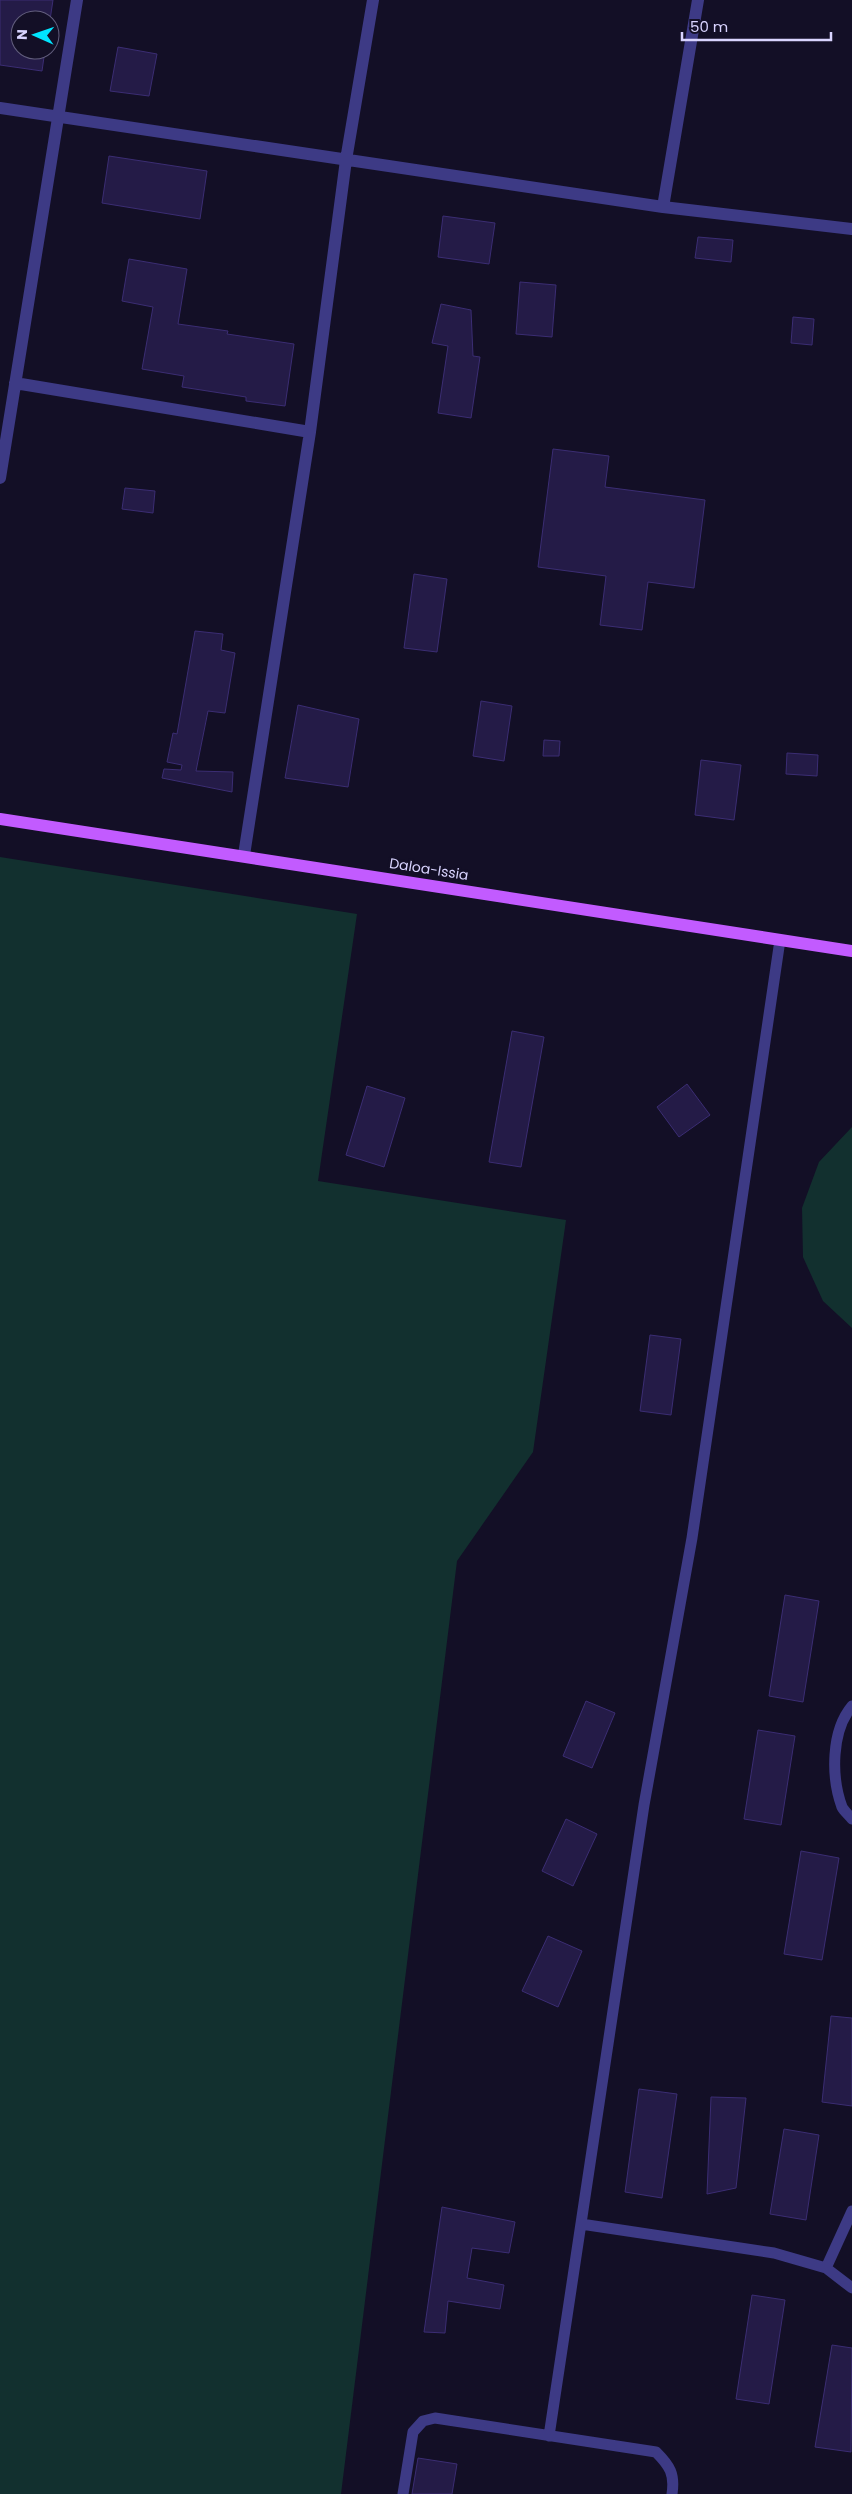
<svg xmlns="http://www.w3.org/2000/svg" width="852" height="2494" viewBox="0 0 852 2494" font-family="Poppins,sans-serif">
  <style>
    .green { fill: #12302f }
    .building { fill: #241b47; stroke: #3b2d73 }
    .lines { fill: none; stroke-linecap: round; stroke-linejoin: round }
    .service { stroke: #3d3a85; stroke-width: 11 }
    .minor { stroke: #3d3a85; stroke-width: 12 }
    .primary { stroke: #c25bff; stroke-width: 12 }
    .labels { text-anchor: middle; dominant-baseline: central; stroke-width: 5; stroke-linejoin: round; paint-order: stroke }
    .street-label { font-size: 14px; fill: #d9d4ff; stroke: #130f26 }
  </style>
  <rect width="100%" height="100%" fill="#130f26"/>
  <!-- green -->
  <path class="green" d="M0,857L357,914L318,1181L566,1220L533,1452L457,1561L341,2494H0Z
    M852,1127V1328L823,1301L803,1257L802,1208L819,1162Z"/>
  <!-- building -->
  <path class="building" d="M0,0H53L50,20H20V50H45L42,71L0,65Z
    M118,47L157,54L149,96L110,91Z
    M109,156L207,171L200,219L102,203Z
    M443,216L495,223L489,264L438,257Z
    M698,237L733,240L731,262L695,258Z
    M129,259L187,269L178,324L228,331L227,334L294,344L285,406L246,401V397L182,387L184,376L142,369L153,307L122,301Z
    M520,282L556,285L552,337L516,334Z
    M441,304L471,310L473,356L480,357L471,418L438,413L448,346L432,343Z
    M793,317L814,319L812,345L791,343Z
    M553,449L609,456L605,487L705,500L694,588L648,582L642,630L600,625L606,576L538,567Z
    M125,488L155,491L153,513L122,509Z
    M414,574L447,579L437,652L404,648Z
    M195,631L223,634L221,650L235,653L225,713L208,711L196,771L233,772L232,792L162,778L164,769L181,770L182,765L167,762L173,733L177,734Z
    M481,701L512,706L504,761L473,756Z
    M298,705L359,719L348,787L285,778Z
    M544,740L560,741L559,756H543Z
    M787,753L818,755L817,776L786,774Z
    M701,760L741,765L734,820L695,815Z
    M512,1031L544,1037L521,1167L489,1162Z
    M687,1084L710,1115L679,1137L657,1107Z
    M367,1086L405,1098L384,1167L346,1155Z
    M650,1335L681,1339L671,1415L640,1411Z
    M785,1595L819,1601L803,1702L769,1696Z
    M586,1701L615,1713L592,1768L563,1756Z
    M758,1730L795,1736L781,1825L744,1819Z
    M566,1819L597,1834L573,1886L542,1871Z
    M801,1851L839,1858L822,1960L784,1954Z
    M548,1936L582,1951L558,2007L522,1991Z
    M831,2016L852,2018V2106L822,2102Z
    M639,2089L677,2094L662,2198L625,2192Z
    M711,2097L746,2098L736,2188L707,2194Z
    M784,2129L819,2135L806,2220L770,2214Z
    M442,2207L515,2222L509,2253L472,2248L467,2278L504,2285L500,2309L448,2301L445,2333L424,2332Z
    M752,2295L785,2300L769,2404L736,2399Z
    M832,2345L852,2348L851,2452L815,2447Z
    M418,2458L457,2464L452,2494H412Z"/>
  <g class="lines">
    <!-- service -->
    <path class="service" d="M852,1706C831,1731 831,1777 842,1807C844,1811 849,1815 852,1819
      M581,2224L774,2253L826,2268L852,2288
      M826,2268L852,2211
      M549,2436L644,1805L692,1538L780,940
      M403,2494L413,2432L423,2421L435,2418L656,2452C670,2466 675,2474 672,2494"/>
    <!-- minor -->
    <path class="minor" d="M0,108L663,207L852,229
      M663,207L698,0
      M15,383L310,432
      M0,478L77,0
      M244,855L310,432L346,160L373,0"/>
    <!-- primary -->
    <path class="primary" d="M0,819L852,951"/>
  </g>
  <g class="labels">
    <!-- street labels -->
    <g class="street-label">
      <text transform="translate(429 869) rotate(9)">Daloa-Issia</text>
    </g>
  </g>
  <!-- north arrow -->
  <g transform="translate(35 35) rotate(272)"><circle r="24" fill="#130f26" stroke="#625e7d"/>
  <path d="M0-4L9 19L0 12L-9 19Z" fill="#00e5ff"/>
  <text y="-8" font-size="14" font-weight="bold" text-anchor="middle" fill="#d9d4ff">N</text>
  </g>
  <!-- scale -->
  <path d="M682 32v8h149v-8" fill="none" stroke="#d9d4ff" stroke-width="2.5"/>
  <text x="690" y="32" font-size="15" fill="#d9d4ff" stroke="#130f26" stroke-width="4" paint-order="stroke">50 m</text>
</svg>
